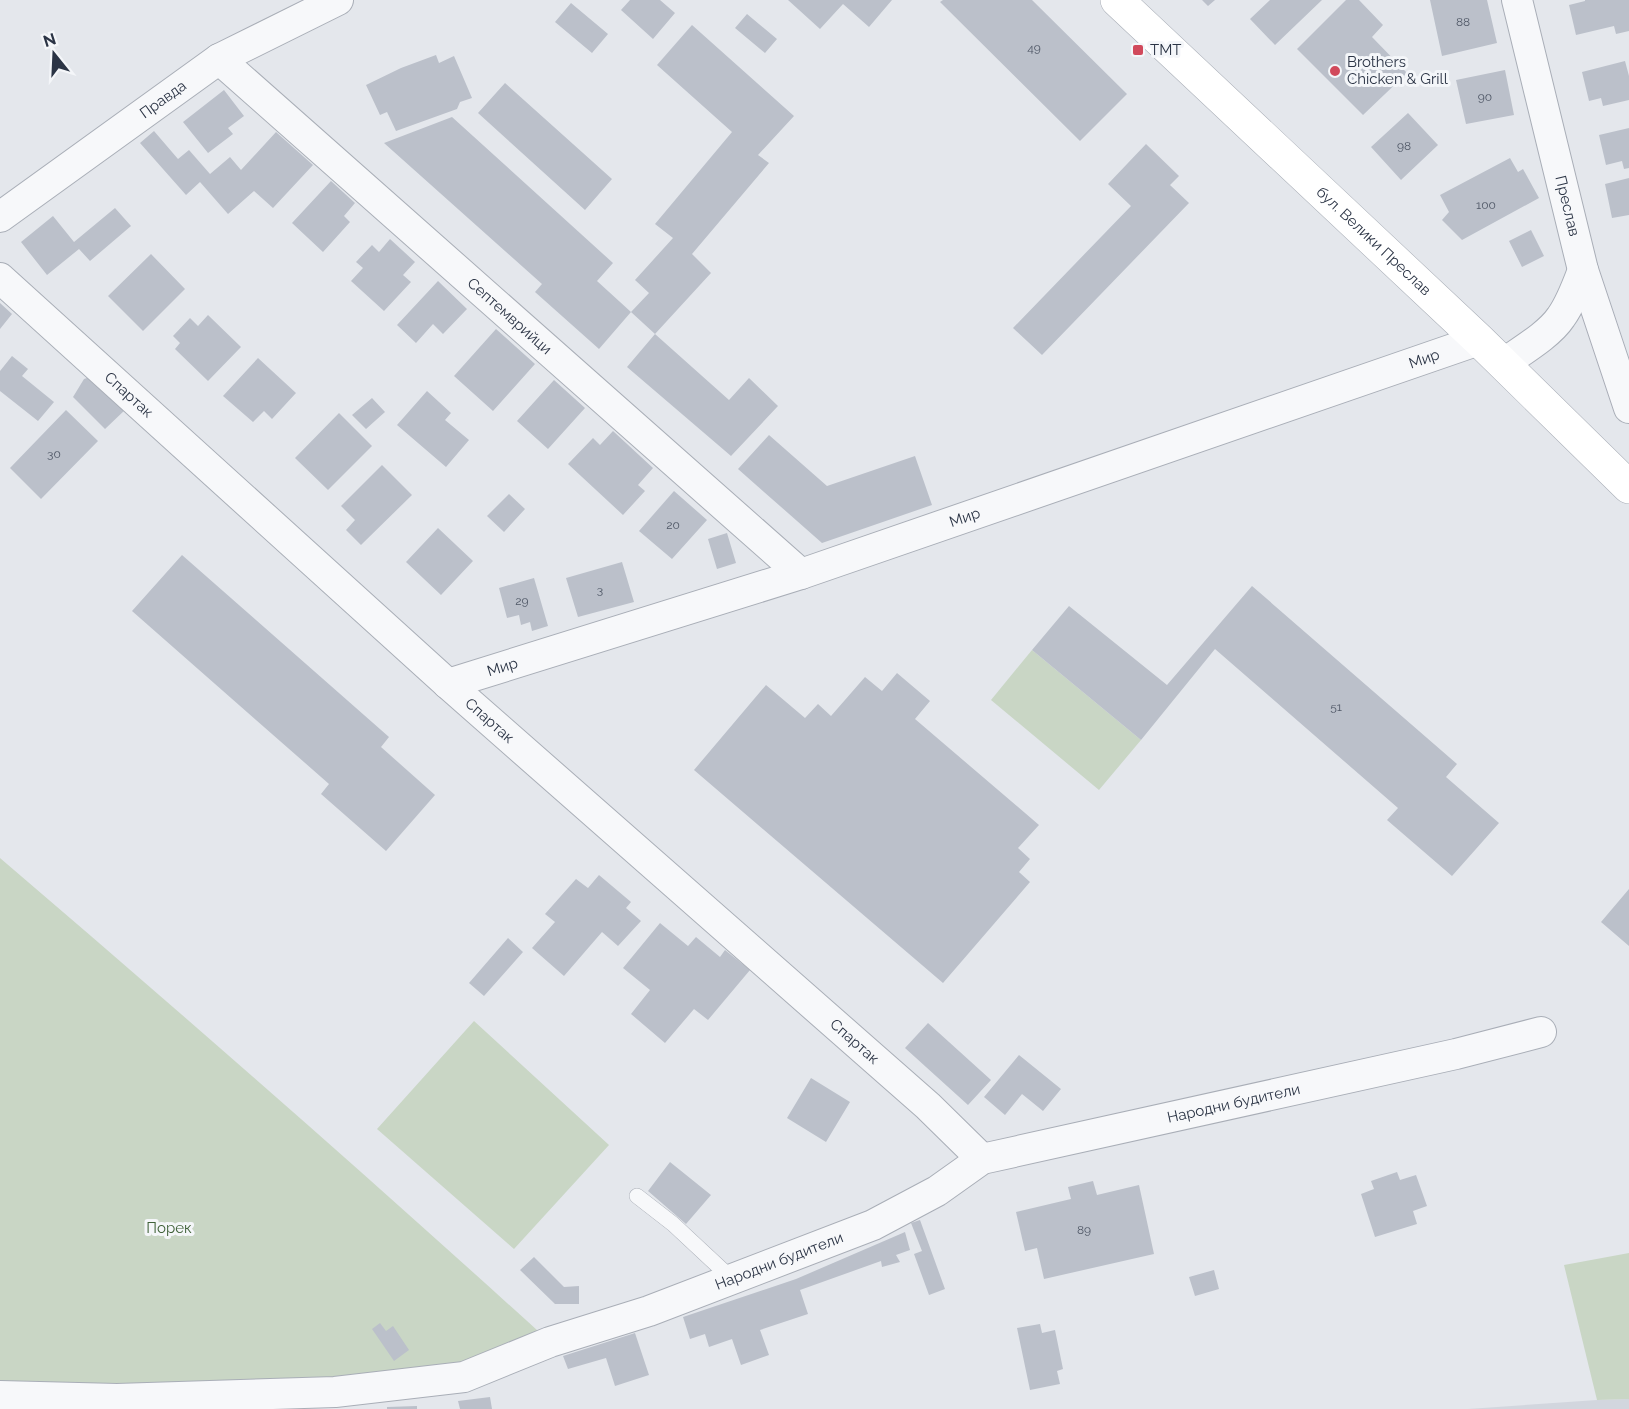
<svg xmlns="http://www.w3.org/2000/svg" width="1629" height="1409" viewBox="0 0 1629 1409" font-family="Raleway,sans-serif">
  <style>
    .built { fill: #d2d6de }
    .green { fill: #c9d6c5 }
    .building { fill: #bbc0ca }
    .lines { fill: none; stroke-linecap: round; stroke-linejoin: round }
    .lane-casing { stroke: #a9aeb7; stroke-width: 16 }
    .street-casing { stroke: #a9aeb7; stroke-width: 32 }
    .secondary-casing { stroke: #a9aeb7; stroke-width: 34 }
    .lane { stroke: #f7f8fa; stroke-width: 15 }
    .street { stroke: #f7f8fa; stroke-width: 30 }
    .secondary { stroke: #fff; stroke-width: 33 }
    .poi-dot { fill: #d1495b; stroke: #f4f6f9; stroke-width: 2 }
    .labels { text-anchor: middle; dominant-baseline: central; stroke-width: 6; stroke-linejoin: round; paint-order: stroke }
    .number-label { font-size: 12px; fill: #4f5766 }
    .poi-label { font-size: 15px; fill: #2b3445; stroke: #f4f6f9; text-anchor: start }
    .street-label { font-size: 15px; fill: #2b3445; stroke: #f4f6f9 }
    .park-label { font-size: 15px; fill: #3f6138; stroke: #f4f6f9 }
  </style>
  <rect width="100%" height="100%" fill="#e4e7ec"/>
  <!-- built -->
  <path class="built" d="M1629,1399V1409H1468L1597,1400Z"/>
  <!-- green -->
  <path class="green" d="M1032,650L1141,740L1099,790L991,700Z
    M0,858C186,1017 370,1178 550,1342L464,1377L0,1396Z
    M474,1021L609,1145L514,1249L377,1129Z
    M1629,1253V1399L1597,1400L1564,1265Z"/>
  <!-- building -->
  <path class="building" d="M630,0H660L675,13L653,39L621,10Z
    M788,0H892L869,27L843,4L820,29Z
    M943,0H1032L1127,94L1080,141L940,2Z
    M1202,0H1215L1208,6Z
    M1270,0H1322L1275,45L1250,19Z
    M1346,0H1359L1383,25L1372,37L1407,73L1363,115L1297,49Z
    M1430,0H1487L1497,43L1442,56Z
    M1585,0H1629V31L1616,34L1614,26L1576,35L1569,5L1585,1Z
    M571,3L608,34L592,53L555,22Z
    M747,14L777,39L765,53L735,28Z
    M692,25L794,116L758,155L769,163L692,254L711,273L655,334L729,400L749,378L778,406L731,456L627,367L655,334L631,312L599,349L535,292L542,284L384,143L452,117L613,263L597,281L631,312L649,293L635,280L673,238L655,224L732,132L657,65Z
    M436,55L439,63L454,56L472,98L460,102L457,109L396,131L387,112L380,115L366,85L401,68Z
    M1625,61L1629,76V100L1603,106L1601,98L1589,101L1582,72Z
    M1505,70L1514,115L1466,124L1456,80Z
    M505,83L612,179L585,210L478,113Z
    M224,90L244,116L228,128L233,134L208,153L183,122Z
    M1408,113L1438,145L1401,180L1371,147Z
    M1629,128V168L1624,169L1622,161L1606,165L1599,135Z
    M154,131L178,159L189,150L210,174L230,157L241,170L276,132L313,165L273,208L254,191L228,214L200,182L186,195L140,143Z
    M1146,144L1179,176L1170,185L1189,203L1042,355L1013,328L1131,206L1108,184Z
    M1510,158L1518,172L1523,169L1539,198L1462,240L1442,220L1449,212L1440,195Z
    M1629,178V215L1612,218L1605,184Z
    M331,181L355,203L344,216L350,222L323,252L292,223Z
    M115,208L131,226L90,261L79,249L47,275L21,242L53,216L74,242Z
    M1531,230L1544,256L1522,267L1509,241Z
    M390,239L415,262L403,275L411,282L384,311L351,281L363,268L356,262L372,245L379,252Z
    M151,254L185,289L143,331L108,296Z
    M438,281L467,309L443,334L433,324L416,343L397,325Z
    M0,303L12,314L0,329Z
    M208,315L241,347L208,381L175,349L180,343L173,336L190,318L198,326Z
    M496,329L535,364L493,411L454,376Z
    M12,356L28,369L22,376L54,402L38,421L0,391V371Z
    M258,358L296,393L272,419L264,411L253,422L223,396Z
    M93,376L126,409L105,429L73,397L84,379Z
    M554,380L585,408L548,449L517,421Z
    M427,391L451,413L445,420L469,440L446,467L397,425Z
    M372,398L385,412L366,429L352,415Z
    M66,410L98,441L41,499L10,468Z
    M339,413L372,446L328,490L295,458Z
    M613,431L653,468L638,485L645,491L623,515L568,464L593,438L600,445Z
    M769,435L827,486L915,456L932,505L822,543L738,469Z
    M382,465L412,495L361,545L346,530L355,520L341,506Z
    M674,491L707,520L672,559L639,531Z
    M509,494L525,509L504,532L487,516Z
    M438,528L473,561L441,595L406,562Z
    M727,533L736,563L717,569L708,539Z
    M182,555L389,737L381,747L435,795L386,851L321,794L329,784L132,611Z
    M622,562L634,602L578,617L566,578Z
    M534,578L548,626L532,631L530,622L521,625L519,615L507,618L499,588Z
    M1252,586L1457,764L1446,777L1499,823L1452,876L1387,820L1398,808L1215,649L1141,740L1032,650L1069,606L1167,685Z
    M897,673L930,701L915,719L1039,825L1018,848L1030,859L1019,872L1030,882L943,983L694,770L766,685L805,718L818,704L831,716L865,677L882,691Z
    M599,875L631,902L626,908L641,921L618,946L602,932L564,976L532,948L555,922L545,914L576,879L588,888Z
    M1629,889V946L1601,922Z
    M660,923L688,946L696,937L720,957L725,950L750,970L708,1020L694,1009L665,1043L631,1014L650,990L623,968Z
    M508,938L523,952L484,996L469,983Z
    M928,1023L991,1080L968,1105L905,1048Z
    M1019,1055L1061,1089L1043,1111L1022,1094L1005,1115L984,1097Z
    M811,1078L850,1102L826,1142L787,1118Z
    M670,1162L711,1195L686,1224L648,1191Z
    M1397,1172L1400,1180L1416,1175L1427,1206L1413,1211L1417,1224L1375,1237L1361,1194L1374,1189L1371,1181Z
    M1093,1181L1097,1195L1139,1185L1154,1254L1044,1279L1037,1248L1025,1251L1016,1212L1071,1199L1068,1187Z
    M920,1220L945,1289L929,1295L914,1254L922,1251L911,1223Z
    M905,1232L910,1250L896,1255L900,1262L882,1267L881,1261L800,1290L808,1314L760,1330L769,1355L741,1365L732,1339L709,1347L705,1334L690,1339L683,1317L796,1279Z
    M534,1257L564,1287L579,1286V1304H555L520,1270Z
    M1214,1270L1219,1289L1195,1296L1189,1277Z
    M380,1323L386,1331L393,1326L409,1350L394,1361L372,1329Z
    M1040,1324L1042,1333L1055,1330L1063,1369L1057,1371L1060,1384L1030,1390L1017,1328Z
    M635,1333L649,1375L615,1386L606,1358L568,1369L563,1356Z
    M490,1397L492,1409H460L458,1401Z
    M417,1406V1409H387V1407Z"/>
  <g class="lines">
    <!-- lane casing -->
    <g class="lane-casing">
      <path id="lane" d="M637,1196L673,1224L732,1279"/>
    </g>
    <!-- street casing -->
    <g class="street-casing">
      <g id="street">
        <path id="s1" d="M1517,0L1583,270L1629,408"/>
        <path id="s2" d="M219,59L801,574"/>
        <path id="s3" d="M0,217L219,59L338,0"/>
        <path id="s4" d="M0,278L448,684L928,1106L982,1159"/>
        <path d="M1503,364C1521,351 1549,335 1561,317C1571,303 1577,286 1583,270"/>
        <path id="s5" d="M448,684L801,574L1479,340"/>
        <path id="s6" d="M0,1396L117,1399L335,1392L464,1377L550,1342L649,1311L873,1225L937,1191L982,1159L1456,1054L1541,1032"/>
      </g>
    </g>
    <!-- secondary casing -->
    <g class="secondary-casing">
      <g id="secondary">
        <path id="s7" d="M1117,0L1479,340L1629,487"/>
      </g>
    </g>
    <!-- lane -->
    <use href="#lane" class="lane"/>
    <!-- street -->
    <use href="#street" class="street"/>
    <!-- secondary -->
    <use href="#secondary" class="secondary"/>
  </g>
  <!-- markers -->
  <g class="poi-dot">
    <rect x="1132" y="44" width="12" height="12" rx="3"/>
    <circle cx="1335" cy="71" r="6"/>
  </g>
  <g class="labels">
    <!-- number labels -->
    <g class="number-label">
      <text x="1463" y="22">88</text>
      <text x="1034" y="48">49</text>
      <text x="1485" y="97">90</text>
      <text x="1404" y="146">98</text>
      <text x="1486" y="205">100</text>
      <text x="54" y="454">30</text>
      <text x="673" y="525">20</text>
      <text x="600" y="590">3</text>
      <text x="522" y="601">29</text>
      <text x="1336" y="707">51</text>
      <text x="1084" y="1230">89</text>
    </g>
    <!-- poi labels -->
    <g class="poi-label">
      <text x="1150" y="50">ТМТ</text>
      <text x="1347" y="62">Brothers<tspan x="1347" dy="17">Chicken &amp; Grill</tspan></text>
    </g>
    <!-- street labels -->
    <g class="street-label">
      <text stroke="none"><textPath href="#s3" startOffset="201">Правда</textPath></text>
      <text stroke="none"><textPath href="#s1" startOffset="212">Преслав</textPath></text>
      <text stroke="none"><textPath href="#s7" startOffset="352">бул. Велики Преслав</textPath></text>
      <text stroke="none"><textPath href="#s2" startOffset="388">Септемврийци</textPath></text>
      <text stroke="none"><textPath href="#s5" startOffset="1029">Мир</textPath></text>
      <text stroke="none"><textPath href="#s4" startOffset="174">Спартак</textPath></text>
      <text stroke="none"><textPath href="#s5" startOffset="543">Мир</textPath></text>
      <text stroke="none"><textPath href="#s5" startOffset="57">Мир</textPath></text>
      <text stroke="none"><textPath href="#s4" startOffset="660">Спартак</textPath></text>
      <text stroke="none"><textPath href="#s4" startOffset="1146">Спартак</textPath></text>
      <text stroke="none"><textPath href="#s6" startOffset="1287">Народни будители</textPath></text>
      <text stroke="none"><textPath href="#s6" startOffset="801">Народни будители</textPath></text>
    </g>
    <!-- park labels -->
    <g class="park-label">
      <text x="169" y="1228">Порек</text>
    </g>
  </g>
  <!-- north arrow -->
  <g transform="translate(54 54) rotate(342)" stroke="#f4f6f9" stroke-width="4.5" paint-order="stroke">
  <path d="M0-4.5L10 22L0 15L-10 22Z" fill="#2b3445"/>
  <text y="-9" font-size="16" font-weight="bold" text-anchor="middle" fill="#2b3445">N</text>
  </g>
</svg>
